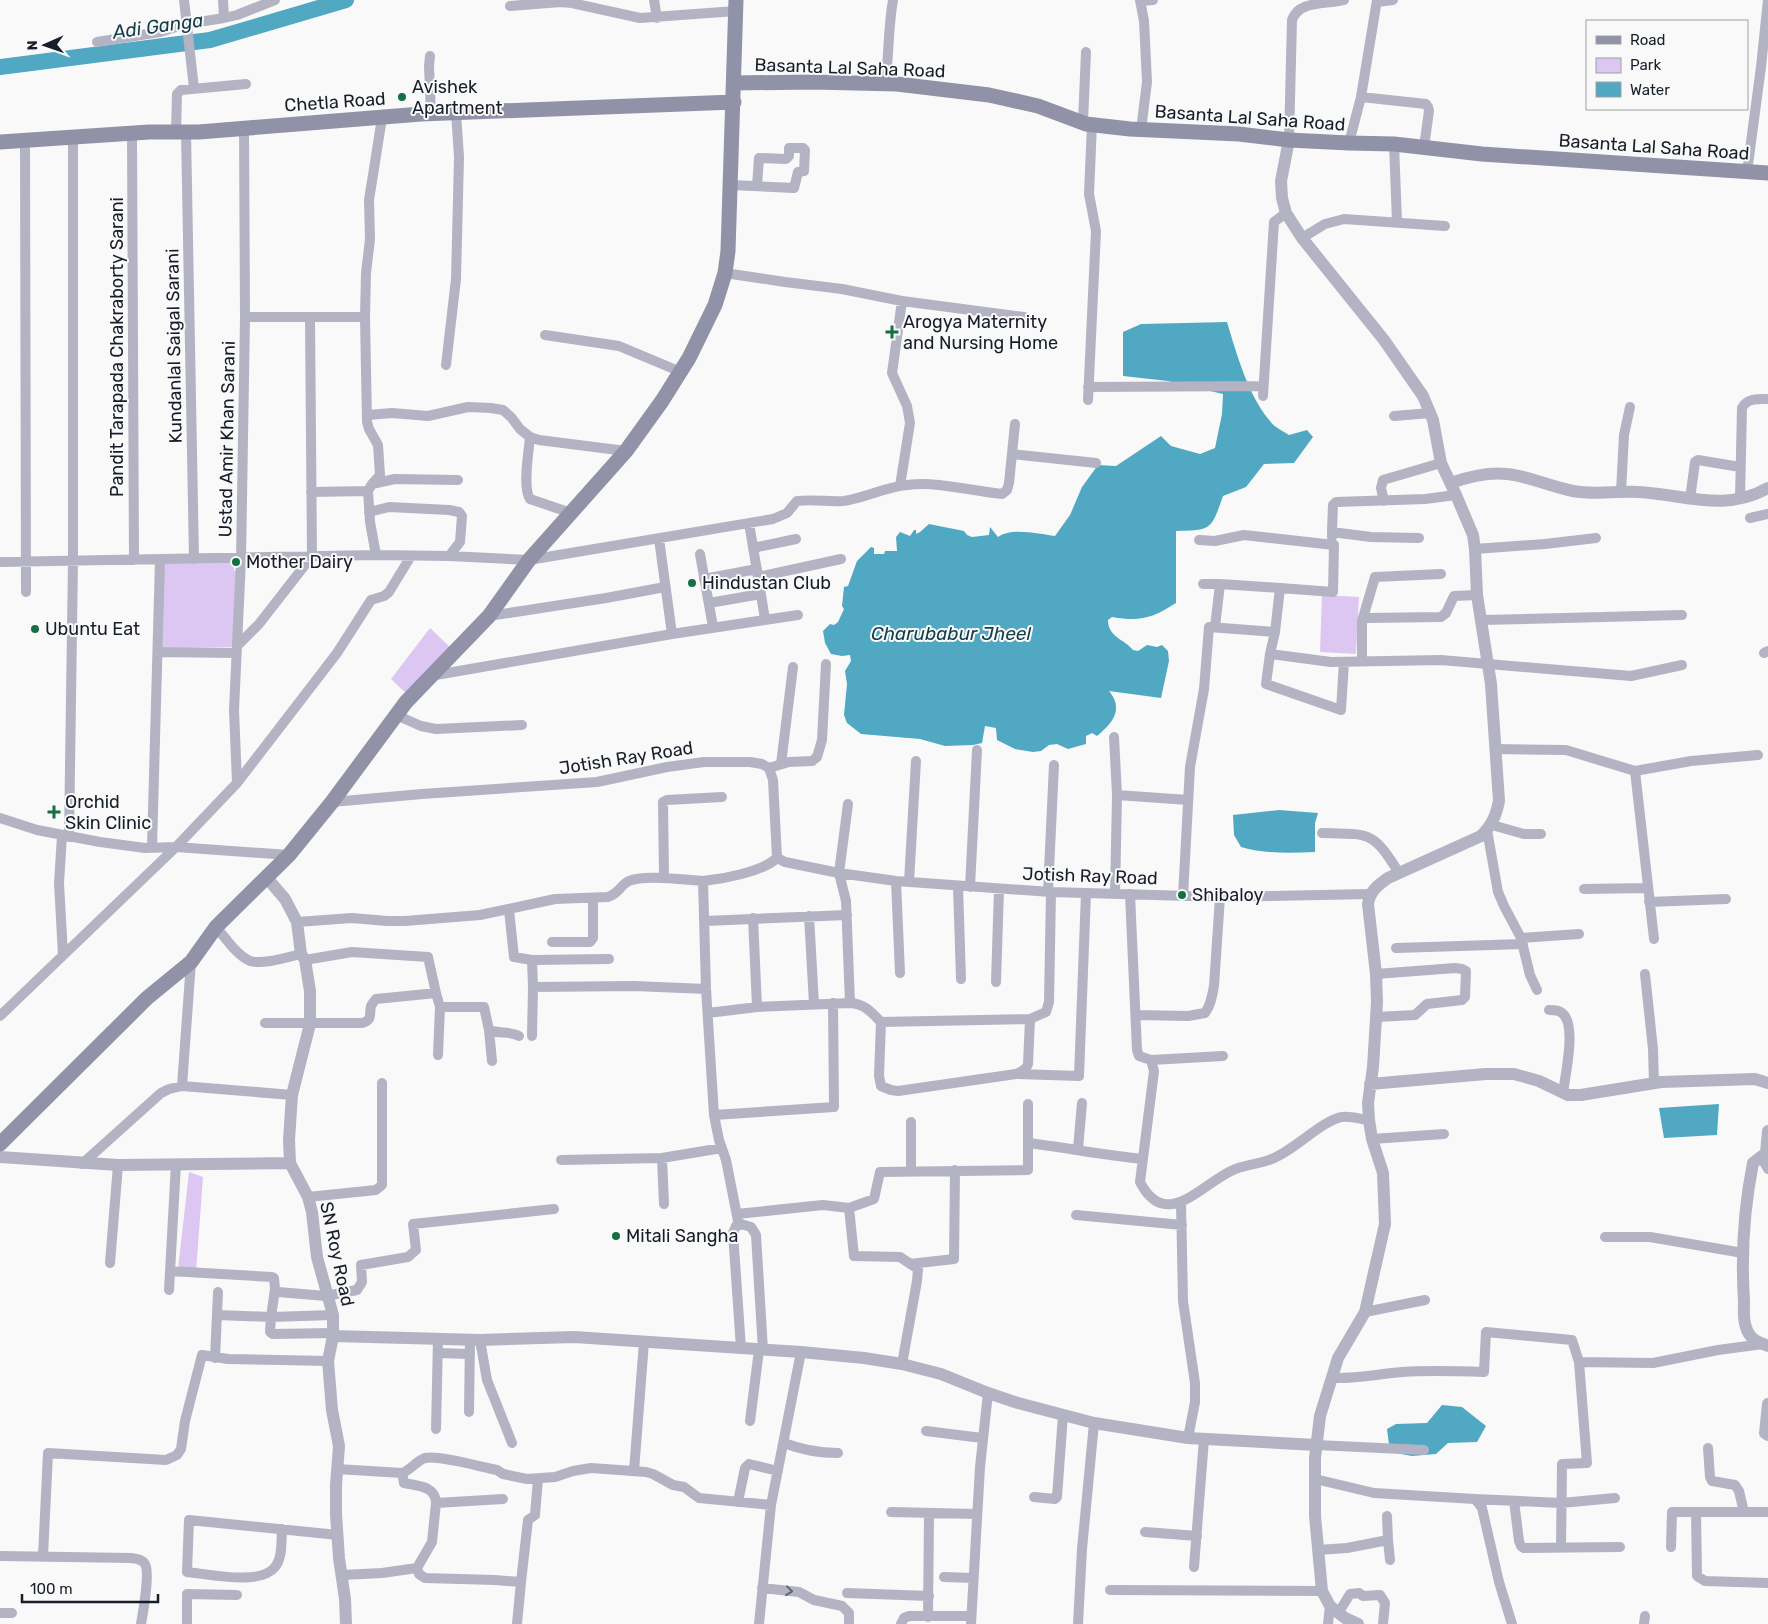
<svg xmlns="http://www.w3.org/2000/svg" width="1768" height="1624" viewBox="0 0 1768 1624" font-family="Rubik,sans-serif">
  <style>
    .green { fill: #dbc7f2 }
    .water { fill: #50a8c3 }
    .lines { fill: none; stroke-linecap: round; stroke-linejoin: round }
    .river { stroke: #50a8c3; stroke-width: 16 }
    .minor { stroke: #b3b3c3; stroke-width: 10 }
    .tertiary { stroke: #b3b3c3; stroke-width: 12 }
    .secondary { stroke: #9191a8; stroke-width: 15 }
    .oneway { stroke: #666876 }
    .poi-dot { fill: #137045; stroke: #f9f9f9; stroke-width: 2 }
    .labels { text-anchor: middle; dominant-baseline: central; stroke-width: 4; stroke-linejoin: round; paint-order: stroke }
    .street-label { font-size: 18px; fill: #181e29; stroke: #f9f9f9 }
    .poi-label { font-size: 18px; fill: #181e29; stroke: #f9f9f9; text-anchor: start }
    .water-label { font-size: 19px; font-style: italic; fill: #153d49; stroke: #f9f9f9 }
  </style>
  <rect width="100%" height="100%" fill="#f9f9f9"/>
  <!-- green -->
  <path class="green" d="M235,561L234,571H241V647L162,648L164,563Z
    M1322,595L1359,597L1356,654L1320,652Z
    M430,628L452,649L412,699L391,679Z
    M189,1172L203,1177L196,1272L178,1269Z"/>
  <!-- water -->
  <path class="water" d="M1227,322C1237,355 1248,395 1270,421C1274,427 1283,431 1289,435L1307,430L1313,437L1294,463L1264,464L1246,487L1223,496C1211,530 1212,530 1176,531V603C1152,618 1141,622 1112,617L1108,620C1108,637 1124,639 1133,650L1138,651L1147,645L1157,647L1162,645L1168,651L1169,661L1161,698L1109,691C1124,709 1113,723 1097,736L1092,733L1086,736V744L1068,749L1057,744L1049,745L1041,751L1033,752L1015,749L997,740L996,728L985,726L982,743L973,745L945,746L920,739L861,734L847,723L844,715L847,684L845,671L851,661L850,655L842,656L831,654L825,643L823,631L830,624L834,625L838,622L844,609L842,606L844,587L848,586L857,561L871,547L874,548V554H884L885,551H897L896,537L900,532L910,536L914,530H916V534L920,532L929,524L964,531L967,535L972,537L989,535L990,527L998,537C1012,527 1039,534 1055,536L1070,515L1082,487L1098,465L1116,466L1161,436L1171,446L1200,454L1215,448L1222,414L1223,394L1168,381L1123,376V332L1141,324Z
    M1279,810L1318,813L1315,823V852C1291,853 1264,854 1241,847L1234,835L1233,815Z
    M1719,1104L1717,1135L1664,1138L1659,1108Z
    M1442,1405L1462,1407L1486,1426L1477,1442L1448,1443L1436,1454L1412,1456L1390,1452L1387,1429L1396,1424L1427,1423Z"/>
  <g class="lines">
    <!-- river -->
    <path class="river" d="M0,67L210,40L346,0"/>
    <!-- minor -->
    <path class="minor" d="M184,0L194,88
      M223,0L224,18
      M654,0L657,18
      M1140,0L1144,21L1147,82L1141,130
      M1141,1L1153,0
      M1377,2L1393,0
      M510,6L561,2L572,3L640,18L736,11
      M97,42L160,32L186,24L224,18L237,15L275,0
      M430,56L429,66L431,114
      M885,85C889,57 888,28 893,0
      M1361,97L1426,104L1428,107L1429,111L1424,147
      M1083,122L1086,52
      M176,132L177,94L181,90L246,84
      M186,132L194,559
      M132,133L134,560
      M1289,140L1292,20C1299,0 1325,5 1344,0
      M25,141L26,592
      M1349,143L1361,97L1377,0
      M1394,144L1397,222
      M1747,172L1761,67L1768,0
      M731,185L794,188L798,172L804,171L805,150L803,148H789V156L786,159L759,158L757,186
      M1302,238L1325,224L1344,219L1445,226
      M725,273L785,282L842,289L902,301L1024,317
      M245,317H365L366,273L370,239L369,200L382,118
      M365,317L367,422L369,429L378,445L380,475L372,484
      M545,335L619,346L681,372
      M446,365L456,279L459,157L456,113
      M1088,387L1263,386
      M1263,396L1274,222L1286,213
      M1088,400L1096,231L1089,194L1092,124
      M368,415L392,413L428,416L468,407L491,408L503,410L511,417L520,429L530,437L539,440L626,451
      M1394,416L1431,413
      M530,437C529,451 522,487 530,499L571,513
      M1012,454L1096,463
      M900,486L910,423L907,406L892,373L902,301
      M368,491L370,522L376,555
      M311,492L368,491L372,484L395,479L458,480
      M1621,492L1624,435L1630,407
      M1690,499L1695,462L1698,460L1740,467
      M1740,499L1742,408C1747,398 1758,399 1768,399
      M1384,501L1381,488L1383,480L1441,463
      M369,512L389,507L449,510L459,512L462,516L460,542L449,556
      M1750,518L1768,514
      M749,523L765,619
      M1332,532L1333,505L1336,502L1425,499L1456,495
      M1332,537V532L1371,537L1419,538
      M659,539L672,634
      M1199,540L1215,541L1244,535L1334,545L1333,592L1280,588L1275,632L1270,654L1331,662L1441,660L1631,676L1682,665
      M753,548L796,539
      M1475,549L1545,544L1596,538
      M700,554L713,627
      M0,562L376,555L449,556L529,560L773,519L787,513L797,501C813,499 828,502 843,501C865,498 885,487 907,485C938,481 971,491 1002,494L1007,490L1009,483L1015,424
      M758,577L841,559
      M704,579L757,569
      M1203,584H1220
      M709,603L761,594
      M489,616L606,598L665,587
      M1482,620L1682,615
      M1362,621L1375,577L1441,574
      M1215,627L1220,584L1280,588
      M238,645L259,624L312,556L310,317
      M158,652L236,653
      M1764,653L1768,651
      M1270,654L1266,684L1341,710L1344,662
      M1362,661V621L1366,618L1441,617L1446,613L1454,596L1477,595
      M430,676L672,634L798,615
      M396,715L421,726L436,729L522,725
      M1114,737L1117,795L1115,894
      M1495,749L1566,750L1635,771L1691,761L1758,755
      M781,764L793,667
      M769,768L789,762L812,761L817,757L822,740L826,664
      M1635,771L1654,939
      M237,783L337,653L371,600L384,596L389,592L411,556
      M1117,795L1188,800
      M332,802L422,794L597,782L667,767L704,762H750L762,764L769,768L773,780L777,858L785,862L839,873L848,804
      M0,818L37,830L100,842L145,848L176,847L289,855
      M1492,825L1524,834H1541
      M1487,830L1498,892L1504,906L1521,938L1530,975L1537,990
      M1322,833C1370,834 1373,831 1399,873
      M62,836L59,883L63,955
      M69,837L73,561V138
      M152,847L160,560
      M664,878L663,802L667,800L722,797
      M896,881L900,973
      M909,882L916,761
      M958,886L961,979
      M970,887L977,750
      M1584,889L1647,888
      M1048,891L1054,765
      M1130,894L1137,1050L1139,1056L1151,1060L1154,1071L1140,1182C1165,1231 1200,1186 1231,1171C1244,1164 1260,1165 1274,1158C1294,1150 1323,1120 1342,1117C1351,1116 1360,1119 1369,1120
      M1183,896L1190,767L1204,689L1209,627L1275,632
      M1649,902L1726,899
      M509,910L514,957L532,960L609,959
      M809,916L814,1004
      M753,918L757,1007
      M705,921L847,915
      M297,922L352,918L387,921H405L480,915L555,899L608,897C620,893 620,885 629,881C644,874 685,880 703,881
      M216,927C225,937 236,955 250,961C263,965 288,957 301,954
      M1521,938L1579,934
      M552,942H590L593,938V898
      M1396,948L1523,944
      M305,960L352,952L428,957L436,993
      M532,960L533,987
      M1376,974L1455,968L1462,969L1466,971L1465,997L1462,1000L1427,1004L1415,1015L1376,1017
      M1645,974L1653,1049L1654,1083
      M996,982L999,889
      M850,1003C865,1004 871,1012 881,1022L1030,1019L1046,1012L1049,1002L1051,892
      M1549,1010C1555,1010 1560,1010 1564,1015C1576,1028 1565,1076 1563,1093
      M708,1013L757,1007L850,1003L846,901L839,873L896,881L1051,892L1223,897L1370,894
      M1136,1015L1188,1016L1205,1013C1211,1005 1212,996 1214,986L1220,897
      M0,1016L176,847L237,783L234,710L241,559L245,317L244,128
      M881,1022L879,1076L881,1086L891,1090L898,1091L1016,1074C1021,1072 1026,1070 1028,1064L1030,1019
      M265,1023H362C373,1020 369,1014 371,1006C372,1004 375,1000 376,999L436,993L440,1007H484L489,1030C499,1034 510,1031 519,1036
      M489,1030L492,1061
      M532,1036L533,987L634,986L706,989
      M438,1055L440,1007
      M1151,1060L1223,1056
      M1018,1074L1079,1076L1086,893
      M182,1086L191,962
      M714,1115L834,1107L833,1003
      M911,1122V1172
      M1372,1139L1444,1134
      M1029,1143C1067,1148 1104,1155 1142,1159
      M1078,1149L1082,1103
      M1761,1157L1768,1169
      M662,1158L664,1204
      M561,1160L662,1158L722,1148
      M82,1164L161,1093L169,1089L182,1086L292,1095
      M308,1197L376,1190L382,1185V1083
      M1181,1202L1183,1301L1195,1383V1402L1188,1438
      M849,1208L854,1256L900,1257L918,1269L917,1281L902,1364
      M737,1214L823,1205L849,1208L874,1199L880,1172L1028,1170V1104
      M1076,1215L1182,1225
      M1605,1237H1650L1743,1253
      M110,1263L118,1165
      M910,1264L954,1259L955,1170
      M170,1271L272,1277L274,1278L275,1289L278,1292L326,1296L357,1290L362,1282L361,1265L408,1257L416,1250L413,1224L554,1209
      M275,1289L271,1317L270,1332L273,1334L333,1333
      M169,1290L176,1164
      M1365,1312L1425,1300
      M217,1315L271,1317L333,1315
      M480,1340L487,1380L512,1443
      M741,1348L733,1233L736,1226L741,1224
      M763,1350L756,1235L751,1227L741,1224L738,1221L726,1160L719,1140L714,1115L706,989L703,881C723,879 762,872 777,858
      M438,1353L469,1354
      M215,1358L218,1292
      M1579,1362L1653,1363L1718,1350L1763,1344
      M1332,1378C1356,1379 1378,1374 1402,1372C1430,1370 1457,1371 1484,1372L1486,1332L1572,1340L1579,1362L1587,1463L1562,1464L1561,1548
      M469,1412L470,1339
      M750,1421L759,1350
      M436,1429L438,1339
      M926,1431L982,1438
      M784,1443C802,1450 819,1453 838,1453
      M1316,1445L1424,1450
      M1708,1448L1710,1477L1712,1481L1735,1485L1739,1491L1744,1512
      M337,1469L402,1473C411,1470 416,1461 425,1458C439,1455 481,1467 497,1470L503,1474L527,1479L555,1477L573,1471L591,1468L646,1472L653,1474L673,1485L684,1487L699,1498L771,1505
      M634,1471L644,1342
      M402,1473L404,1483C418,1486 436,1486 436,1503
      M1315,1479L1374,1493L1475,1499L1482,1508L1499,1582L1512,1624
      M1034,1497L1055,1499L1057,1497L1063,1415
      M503,1499L436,1503L432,1542L417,1568L419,1574L425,1578L495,1580L521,1582L517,1624
      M1475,1499L1561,1503L1615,1498
      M1514,1501L1519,1541L1521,1546L1524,1548L1620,1547
      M738,1502L745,1468L749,1464L778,1471
      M891,1512L977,1514
      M1696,1512L1697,1576L1705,1581L1768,1583
      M1387,1516L1388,1540
      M282,1529C281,1541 283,1557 275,1567C260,1586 209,1574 187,1572L189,1520L338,1535
      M1145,1532L1197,1536
      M1671,1547L1672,1512H1768
      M1318,1550L1347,1548L1388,1540L1390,1560
      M0,1556L131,1558C137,1559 142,1559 145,1564C150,1572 143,1613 141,1624
      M43,1556L48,1453L166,1460L177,1455L181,1449L185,1421L202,1355L228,1359L328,1361
      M1194,1567L1204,1439
      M342,1575L382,1573L417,1568
      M944,1577L973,1578
      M521,1582L528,1520L535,1515L538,1479
      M762,1588L799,1592L814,1600L842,1606L849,1613V1624
      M1110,1590L1322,1591
      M847,1593L929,1596
      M1339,1612L1350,1594L1359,1593L1363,1596L1380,1595L1385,1603L1383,1624
      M0,1613H12
      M928,1617L929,1514
      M187,1624V1594L237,1595
      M759,1624L771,1505L801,1352
      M901,1624L904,1618L909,1616H971
      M971,1624L980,1467L988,1393
      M1078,1624L1082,1549L1094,1423
      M1328,1624L1330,1606
      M1644,1624L1645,1616"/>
    <!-- tertiary -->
    <path class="tertiary" d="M1289,140L1281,181L1282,198L1286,213L1302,238L1384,340L1423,396L1433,420L1441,463L1456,495L1473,535L1475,549L1477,595L1491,684L1499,801C1496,816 1492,825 1481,836L1388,878C1377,886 1370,891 1368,904L1376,974L1377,1002L1373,1067L1368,1103L1369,1120L1372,1139L1383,1173L1385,1224L1365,1312L1338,1358L1320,1416L1315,1458V1516L1322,1591L1330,1606L1345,1618L1358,1624
      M1451,483C1468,477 1488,472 1507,474C1529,476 1551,487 1573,491C1594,495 1616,491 1638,492C1684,494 1724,513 1768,488
      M267,878L285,899L297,922L301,954L305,960L310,991V1024L292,1095L289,1140L290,1163L308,1197L312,1212L317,1257L333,1315V1336L328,1361L332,1410L339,1446L336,1485V1514L339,1558L345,1599L346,1624
      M1370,1084L1486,1074H1514L1539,1081L1568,1095H1581L1661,1082L1755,1079L1768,1083
      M1768,1131L1766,1153L1753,1163C1744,1208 1741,1254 1744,1301C1744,1309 1743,1320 1746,1327C1749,1339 1758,1342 1768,1346
      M0,1157L118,1165L290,1163
      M333,1336L480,1340L574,1337L801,1352L864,1358L902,1364L941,1374L988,1393L1018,1403L1094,1423L1188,1438L1316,1445
      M1768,1404L1765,1433L1768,1435"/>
    <!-- secondary -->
    <path class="secondary" d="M734,83L813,82L897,84L989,95L1038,106L1086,124L1130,129L1239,134L1289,140L1349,143L1394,144L1482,154L1768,173
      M0,142L149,132H199L421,114L734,102
      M0,1144L147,998L191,962L216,927L289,855L332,802L406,702L489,616L529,560L626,451L662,401L689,358L715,305L725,273L728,251L736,0"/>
  </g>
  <!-- one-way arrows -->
  <defs><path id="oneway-chevron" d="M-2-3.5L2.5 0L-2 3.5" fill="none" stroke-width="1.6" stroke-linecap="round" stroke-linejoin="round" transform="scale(1.25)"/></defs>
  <use class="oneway" href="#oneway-chevron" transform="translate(789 1591) rotate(6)"/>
  <!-- markers -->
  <g class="poi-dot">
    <circle cx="402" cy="97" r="5"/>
    <path d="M889.5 324.5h5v5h5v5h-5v5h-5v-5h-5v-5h5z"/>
    <circle cx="236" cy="562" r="5"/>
    <circle cx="692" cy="583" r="5"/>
    <circle cx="35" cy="629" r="5"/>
    <path d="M51.5 804.5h5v5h5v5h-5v5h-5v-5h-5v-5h5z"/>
    <circle cx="1182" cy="895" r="5"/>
    <circle cx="616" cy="1236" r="5"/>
  </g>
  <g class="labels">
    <!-- street labels -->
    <g class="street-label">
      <text transform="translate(850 68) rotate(2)">Basanta Lal Saha Road</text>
      <text transform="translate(335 102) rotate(-4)">Chetla Road</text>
      <text transform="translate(1250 118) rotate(4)">Basanta Lal Saha Road</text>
      <text transform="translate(1654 147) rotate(4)">Basanta Lal Saha Road</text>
      <text transform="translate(174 346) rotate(-91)">Kundanlal Saigal Sarani</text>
      <text transform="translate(117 347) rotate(-90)">Pandit Tarapada Chakraborty Sarani</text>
      <text transform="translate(227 439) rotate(-89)">Ustad Amir Khan Sarani</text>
      <text transform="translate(626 758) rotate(-9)">Jotish Ray Road</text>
      <text transform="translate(1090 876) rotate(2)">Jotish Ray Road</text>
      <text transform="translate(337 1254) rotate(78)">SN Roy Road</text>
    </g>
    <!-- poi labels -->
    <g class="poi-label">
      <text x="412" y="87">Avishek<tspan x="412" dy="21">Apartment</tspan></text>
      <text x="903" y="322">Arogya Maternity<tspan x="903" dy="21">and Nursing Home</tspan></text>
      <text x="246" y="562">Mother Dairy</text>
      <text x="702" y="583">Hindustan Club</text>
      <text x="45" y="629">Ubuntu Eat</text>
      <text x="65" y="802">Orchid<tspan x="65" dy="21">Skin Clinic</tspan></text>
      <text x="1192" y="895">Shibaloy</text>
      <text x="626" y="1236">Mitali Sangha</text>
    </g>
    <!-- water labels -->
    <g class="water-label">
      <text transform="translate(158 26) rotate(-8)">Adi Ganga</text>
      <text x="951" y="633">Charubabur Jheel</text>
    </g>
  </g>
  <!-- legend -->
  <rect x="1586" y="20" width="162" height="90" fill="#f9f9f9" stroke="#9fa1a6"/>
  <rect x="1596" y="36" width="25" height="8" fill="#9191a8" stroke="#9fa1a6"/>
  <text x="1630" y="45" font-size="15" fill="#181e29">Road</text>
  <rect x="1596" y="58" width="25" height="15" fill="#dbc7f2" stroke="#9fa1a6"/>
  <text x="1630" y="70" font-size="15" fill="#181e29">Park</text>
  <rect x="1596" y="82" width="25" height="15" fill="#50a8c3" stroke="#9fa1a6"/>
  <text x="1630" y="95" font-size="15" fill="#181e29">Water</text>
  <!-- north arrow -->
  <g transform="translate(45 45) rotate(268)" stroke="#f9f9f9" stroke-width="4" paint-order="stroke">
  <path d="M0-4L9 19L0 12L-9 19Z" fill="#181e29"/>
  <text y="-8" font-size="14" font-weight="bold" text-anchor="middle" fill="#181e29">N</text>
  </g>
  <!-- scale -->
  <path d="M22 1594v8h136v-8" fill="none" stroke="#181e29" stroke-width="2.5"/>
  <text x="30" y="1594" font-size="15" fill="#181e29" stroke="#f9f9f9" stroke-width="4" paint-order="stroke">100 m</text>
</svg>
